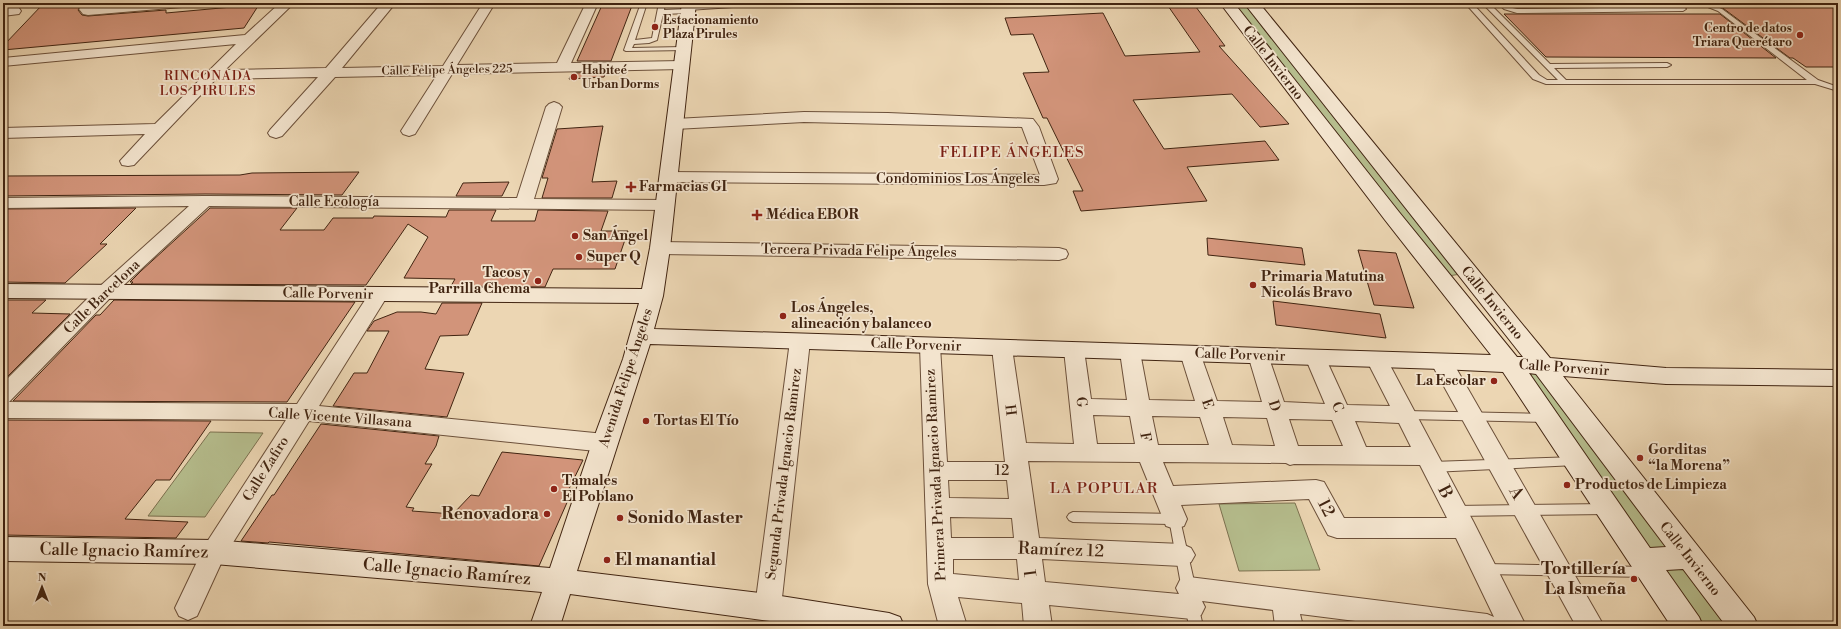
<svg xmlns="http://www.w3.org/2000/svg" width="1841" height="629" viewBox="0 0 1841 629" font-family="'Libre Bodoni',serif">
  <style>
    .green { fill: #b6be8e; stroke: #7c7150 }
    .building { fill: #d2947a; stroke: #412411 }
    .lines { fill: none; stroke-linecap: round; stroke-linejoin: round }
    .lane-casing { stroke: #6c503a; stroke-width: 2 }
    .street-casing { stroke: #6c503a; stroke-width: 2 }
    .secondary-casing { stroke: #412411; stroke-width: 2 }
    .lane { fill: #f3e4ce; fill-rule: evenodd }
    .street { fill: #f3e4ce; fill-rule: evenodd }
    .secondary { fill: #f3e4ce; fill-rule: evenodd }
    .poi-dot { fill: #8f2418; stroke: #f3e4ce; stroke-width: 1.5 }
    .labels { text-anchor: middle; dominant-baseline: central; stroke-width: 3.5; stroke-linejoin: round; paint-order: stroke }
    .far-poi-label { font-size: 12px; font-weight: bold; fill: #412411; stroke: #f3e4ce; text-anchor: start }
    .far-street-label { font-size: 12px; fill: #412411; stroke: #f3e4ce }
    .far-neighbourhood-label { font-size: 13px; letter-spacing: 1px; fill: #7a1f14; stroke: #f3e4ce }
    .street-label { font-size: 14px; fill: #412411; stroke: #f3e4ce }
    .poi-label { font-size: 14px; font-weight: bold; fill: #412411; stroke: #f3e4ce; text-anchor: start }
    .neighbourhood-label { font-size: 15px; letter-spacing: 1px; fill: #7a1f14; stroke: #f3e4ce }
    .near-street-label { font-size: 17px; fill: #412411; stroke: #f3e4ce }
    .near-poi-label { font-size: 17px; font-weight: bold; fill: #412411; stroke: #f3e4ce; text-anchor: end }
  </style>
  <rect width="100%" height="100%" fill="#ecd6b3"/>
  <filter id="stains"><feTurbulence type="fractalNoise" baseFrequency=".005" numOctaves="4"/><feColorMatrix values="0 0 0 0 .2 0 0 0 0 .09 0 0 0 0 .02 0 0 0 .5 -.17"/></filter>
  <radialGradient id="worn" r=".72"><stop offset=".6" stop-color="#630" stop-opacity="0"/><stop offset="1" stop-color="#630" stop-opacity=".3"/></radialGradient>
  <!-- green -->
  <path class="green" d="M1233,3H1250L1461,274L1448,276Z
    M1520,370L1542,373L1670,549L1647,550Z
    M210,432L263,433L205,517L148,516Z
    M1295,503L1320,570L1239,571L1219,504Z
    M1686,563L1733,626H1699L1656,565Z"/>
  <!-- building -->
  <path class="building" d="M59,3H83L78,10L82,15L88,16L166,10V13L232,7L235,3H260L244,28L3,50V46L43,4Z
    M603,3H633L611,61H577Z
    M1166,3H1193L1225,46H1219L1289,124L1260,127L1232,94L1133,100L1164,149L1265,141L1279,160L1187,167L1207,201L1081,211L1073,191H1083L1047,118H1043L1023,73L1049,72L1033,34L1011,35L1005,18L1103,13L1125,56L1200,52Z
    M1716,3H1838V67H1806L1793,58H1790Z
    M1504,14H1720L1776,58L1546,57Z
    M606,72L604,77L569,79L572,73Z
    M603,126L592,182L617,181L612,198H542L548,178H542L557,129Z
    M359,172L342,195L205,194L3,196V176L240,175L252,173Z
    M509,182L502,196H456L463,183Z
    M136,208L100,244H107L65,283L3,282V209Z
    M210,208H297L280,230H324L333,218H373L374,216L446,217L449,210H496L491,221H535L538,210L608,211L601,231H628L615,269H553L545,287L451,286L455,279L404,278L428,237L408,224L366,285L131,284L133,282H130L141,271Z
    M1207,238L1302,248L1305,265L1208,255Z
    M1358,250L1396,253L1414,308L1374,305Z
    M3,300H46L32,313L70,314L3,381Z
    M114,300L355,302L287,402L13,401L96,315H100Z
    M1273,301L1380,314L1386,338L1276,325Z
    M442,303H482L468,335L440,336L425,369L464,373L447,417L333,406L354,373H367L389,331H367L374,321L397,312H421L436,314Z
    M3,420L211,421L170,480H156L125,519L188,522L176,538L3,535Z
    M321,424L439,436L436,446L425,464H432L406,507L414,508L412,511L453,514L471,495L479,496L502,452L583,460L569,489H573L539,566L269,542L268,543L241,541L272,495H274Z"/>
  <g class="lines">
    <!-- lane casing -->
    <g class="lane-casing">
      <path id="lane" d="M641,3H647L635,40L652,38L659,3H665L664,10L688,9L691,11L688,13L663,14L657,40L649,43L634,44L632,48L683,47L685,48V50L626,51L624,50Z
        M1465,3H1472L1539,75L1547,80H1558L1482,3H1489L1550,64L1667,63L1671,65L1667,67L1554,68L1566,80H1807L1718,11L1698,3H1707L1722,9L1818,80L1838,87V91L1815,84H1546L1533,79Z
        M1498,3H1505L1508,7L1517,9L1677,7L1673,3H1680L1686,9L1683,11L1517,13L1504,9Z
        M1406,411L1547,414L1551,415L1553,418L1551,421L1547,422L1406,419L1402,418L1400,415L1402,412Z
        M1576,457L1580,458L1582,461L1580,464L1576,465L1432,472L1428,470L1426,467L1428,464L1432,462Z
        M1607,504L1611,506L1613,509L1611,512L1607,514L1455,516L1451,514L1449,511L1451,508L1455,506Z
        M1073,512L1175,514L1179,515L1196,590L1194,594L1189,596L1184,594L1182,590L1170,524L1073,522L1069,520L1067,517L1069,514Z
        M1485,564L1647,567L1652,568L1653,572L1652,576L1647,577L1485,574L1480,573L1479,569L1480,565Z
        M1192,599L1197,601L1203,626H1189L1185,605L1187,601Z"/>
    </g>
    <!-- street casing -->
    <g class="street-casing">
      <path id="street" d="M85,3H98L96,6L136,3H188L187,6L182,7L88,15L83,14L79,9Z
        M280,3H290L292,5L225,70L326,68L382,3H391L393,6L342,68L443,66L483,3H495L457,65L557,63L586,3H598L571,63L681,61L686,62L688,65L686,68L681,69L452,74L415,134L409,136L403,134L401,131L437,75L335,77L282,136L276,138L270,136L268,133L270,130L318,77L216,79L134,165L128,166L122,165L120,161L145,134L3,138V128L155,124L236,44L3,66V58L245,35Z
        M684,3H739L738,6L733,7L688,10L683,9L681,6Z
        M14,7L19,8L21,11L19,14L3,16V8Z
        M554,102L559,104L562,107L534,199L665,200L671,201L674,205L671,209L665,210L209,206L112,296L9,402L297,404L371,291L378,289L385,291L388,295L319,406L605,434L613,437L616,443L613,449L605,452L309,421L224,557L197,616L188,620L179,616L175,608L205,545L286,420L3,418V383L98,288L189,206L3,208V198L205,196L517,198L546,107L549,104Z
        M804,112L888,113L1033,119L1039,127L1058,179L1056,183L1044,185L668,182L662,181L660,177L662,173L668,172L1040,175L1022,127L804,122L675,129L669,127L667,124L669,121L675,119Z
        M660,242L1059,248L1066,250L1068,254L1066,258L1059,260L660,254L653,252L651,248L653,244Z
        M800,334L807,336L810,341L781,607L777,615L768,619L759,615L755,607L790,341L793,336Z
        M930,339L937,341L940,346L947,462H1005L992,348L995,343L1002,341L1009,343L1012,348L1026,443L1074,444L1064,350L1067,345L1074,343L1081,345L1084,350L1091,399L1127,400L1120,352L1123,347L1130,345L1137,347L1140,352L1149,400L1195,401L1180,353L1183,348L1190,346L1197,348L1200,353L1217,401L1262,402L1248,355L1251,350L1258,348L1265,350L1268,355L1284,402L1325,404L1305,357L1308,352L1315,350L1322,352L1325,357L1347,405L1390,406L1366,359L1370,354L1377,352L1384,354L1473,521L1526,626H1395L1300,614L1303,626H1275L1273,610L1202,601L1205,607L1201,615L1192,619L1049,605L1052,626H1024L1022,603L958,597L967,626H939L928,584L920,346L923,341ZM1093,415L1130,416L1135,444H1097ZM1152,416L1200,417L1209,445H1158ZM1223,417L1267,418L1275,446L1232,445ZM1289,419L1332,420L1343,446H1298ZM1355,421L1399,423L1411,447H1366ZM1028,461L1140,462L1166,526L1175,529L1184,526L1187,519L1181,505L1309,499L1328,535L1337,538H1456L1494,617L1487,614L1189,577L1180,580L1176,588L1179,594L1045,582L1042,559L1182,566L1191,562L1195,555L1191,548L1182,544L1039,538ZM1163,462L1286,463L1290,465L1294,464L1420,465L1447,518H1344L1324,482L1316,480L1173,486ZM948,480H1007L1009,499L949,498ZM950,517L1012,518L1014,538H951ZM953,559H1017L1019,580L953,574Z
        M1441,354L1448,356L1452,361L1604,626H1576L1430,361L1434,356Z"/>
    </g>
    <!-- secondary casing -->
    <g class="secondary-casing">
      <path id="secondary" d="M682,3H696L670,248L663,296L654,329L1491,355L1385,220L1220,3H1234L1399,212L1517,357H1523L1244,3H1259L1550,358L1666,368L1838,370V386L1666,384L1563,376L1754,617L1758,626H1726L1683,569L1666,570L1699,617L1703,626H1671L1503,372L1441,369L650,344L577,571L768,594L889,613L900,617L904,626H807L570,594L560,626H530L542,592L214,564L3,561V537L214,540L550,568L592,443L623,359L639,303L3,298V284L642,289L650,248ZM1529,373L1536,374L1666,547L1650,548Z"/>
    </g>
    <!-- lane -->
    <use href="#lane" class="lane"/>
    <!-- street -->
    <use href="#street" class="street"/>
    <!-- secondary -->
    <use href="#secondary" class="secondary"/>
  </g>
  <!-- markers -->
  <g class="poi-dot">
    <circle cx="655" cy="27" r="4"/>
    <circle cx="1800" cy="35" r="4"/>
    <circle cx="574" cy="77" r="4"/>
    <path d="M629 181h4v4h4v4h-4v4h-4v-4h-4v-4h4z"/>
    <path d="M755 209h4v4h4v4h-4v4h-4v-4h-4v-4h4z"/>
    <circle cx="575" cy="236" r="4"/>
    <circle cx="579" cy="257" r="4"/>
    <circle cx="538" cy="281" r="4"/>
    <circle cx="1253" cy="285" r="4"/>
    <circle cx="783" cy="316" r="4"/>
    <circle cx="1494" cy="381" r="4"/>
    <circle cx="646" cy="421" r="4"/>
    <circle cx="1640" cy="458" r="4"/>
    <circle cx="1567" cy="485" r="4"/>
    <circle cx="554" cy="489" r="4"/>
    <circle cx="547" cy="514" r="4"/>
    <circle cx="620" cy="518" r="4"/>
    <circle cx="607" cy="560" r="4"/>
    <circle cx="1634" cy="579" r="4"/>
  </g>
  <g class="labels">
    <!-- far-poi labels -->
    <g class="far-poi-label">
      <text x="663" y="20">Estacionamiento<tspan x="663" dy="14">Plaza Pirules</tspan></text>
      <text x="1792" y="28" text-anchor="end">Centro de datos<tspan x="1792" dy="14">Triara Querétaro</tspan></text>
      <text x="582" y="70">Habiteé<tspan x="582" dy="14">Urban Dorms</tspan></text>
    </g>
    <!-- far-street labels -->
    <g class="far-street-label">
      <text transform="translate(447 70) rotate(-1)">Calle Felipe Ángeles 225</text>
    </g>
    <!-- far-neighbourhood labels -->
    <g class="far-neighbourhood-label">
      <text x="208" y="76">RINCONADA<tspan x="208" dy="15">LOS PIRULES</tspan></text>
    </g>
    <!-- street labels -->
    <g class="street-label">
      <text transform="translate(1273 63) rotate(52)">Calle Invierno</text>
      <text x="958" y="179">Condominios Los Ángeles</text>
      <text x="334" y="202">Calle Ecología</text>
      <text transform="translate(859 251) rotate(1)">Tercera Privada Felipe Ángeles</text>
      <text transform="translate(328 294) rotate(1)">Calle Porvenir</text>
      <text transform="translate(102 297) rotate(-44)">Calle Barcelona</text>
      <text transform="translate(1492 303) rotate(51)">Calle Invierno</text>
      <text transform="translate(916 345) rotate(2)">Calle Porvenir</text>
      <text transform="translate(1240 355) rotate(2)">Calle Porvenir</text>
      <text transform="translate(1564 368) rotate(4)">Calle Porvenir</text>
      <text transform="translate(626 378) rotate(-72)">Avenida Felipe Ángeles</text>
      <text transform="translate(1081 402) rotate(82)">G</text>
      <text transform="translate(1207 404) rotate(71)">E</text>
      <text transform="translate(1274 406) rotate(72)">D</text>
      <text transform="translate(1337 407) rotate(66)">C</text>
      <text transform="translate(1010 410) rotate(83)">H</text>
      <text transform="translate(340 418) rotate(4)">Calle Vicente Villasana</text>
      <text transform="translate(1145 437) rotate(80)">F</text>
      <text transform="translate(266 469) rotate(-58)">Calle Zafiro</text>
      <text x="1002" y="471">12</text>
      <text transform="translate(784 474) rotate(-83)">Segunda Privada Ignacio Ramirez</text>
      <text transform="translate(936 475) rotate(-93)">Primera Privada Ignacio Ramirez</text>
      <text transform="translate(1690 559) rotate(52)">Calle Invierno</text>
    </g>
    <!-- poi labels -->
    <g class="poi-label">
      <text x="639" y="187">Farmacias GI</text>
      <text x="766" y="215">Médica EBOR</text>
      <text x="583" y="236">San Ángel</text>
      <text x="587" y="257">Super Q</text>
      <text x="530" y="273" text-anchor="end">Tacos y<tspan x="530" dy="16">Parrilla Chema</tspan></text>
      <text x="1261" y="277">Primaria Matutina<tspan x="1261" dy="16">Nicolás Bravo</tspan></text>
      <text x="791" y="308">Los Ángeles,<tspan x="791" dy="16">alineación y balanceo</tspan></text>
      <text x="1486" y="381" text-anchor="end">La Escolar</text>
      <text x="654" y="421">Tortas El Tío</text>
      <text x="1648" y="450">Gorditas<tspan x="1648" dy="16">“la Morena”</tspan></text>
      <text x="562" y="481">Tamales<tspan x="562" dy="16">El Poblano</tspan></text>
      <text x="1575" y="485">Productos de Limpieza</text>
    </g>
    <!-- neighbourhood labels -->
    <g class="neighbourhood-label">
      <text x="1012" y="152">FELIPE ÁNGELES</text>
      <text x="1104" y="488">LA POPULAR</text>
    </g>
    <!-- near-street labels -->
    <g class="near-street-label">
      <text transform="translate(1445 492) rotate(63)">B</text>
      <text transform="translate(1516 493) rotate(60)">A</text>
      <text transform="translate(1326 508) rotate(63)">12</text>
      <text transform="translate(1061 550) rotate(2)">Ramírez 12</text>
      <text transform="translate(124 551) rotate(1)">Calle Ignacio Ramírez</text>
      <text transform="translate(447 572) rotate(5)">Calle Ignacio Ramírez</text>
      <text transform="translate(1031 573) rotate(-97)">1</text>
    </g>
    <!-- near-poi labels -->
    <g class="near-poi-label">
      <text x="539" y="514">Renovadora</text>
      <text x="628" y="518" text-anchor="start">Sonido Master</text>
      <text x="615" y="560" text-anchor="start">El manantial</text>
      <text x="1626" y="569">Tortillería<tspan x="1626" dy="20">La Ismeña</tspan></text>
    </g>
  </g>
  <!-- margin -->
  <rect width="1841" height="629" fill="none" stroke="#ecd6b3" stroke-width="16"/>
  <rect x="4" y="4" width="1833" height="621" fill="none" stroke="#412411" stroke-width="2"/>
  <rect x="8" y="8" width="1825" height="613" fill="none" stroke="#412411"/>
  <!-- north arrow -->
  <g transform="translate(42 587)" stroke="#f3e4ce" stroke-width="3" paint-order="stroke">
  <path d="M0-3L7 15L0 10L-7 15Z" fill="#412411"/>
  <text y="-6" font-size="11" font-weight="bold" text-anchor="middle" fill="#412411">N</text>
  </g>
  <rect width="100%" height="100%" filter="url(#stains)"/>
  <rect width="100%" height="100%" fill="url(#worn)"/>
</svg>
